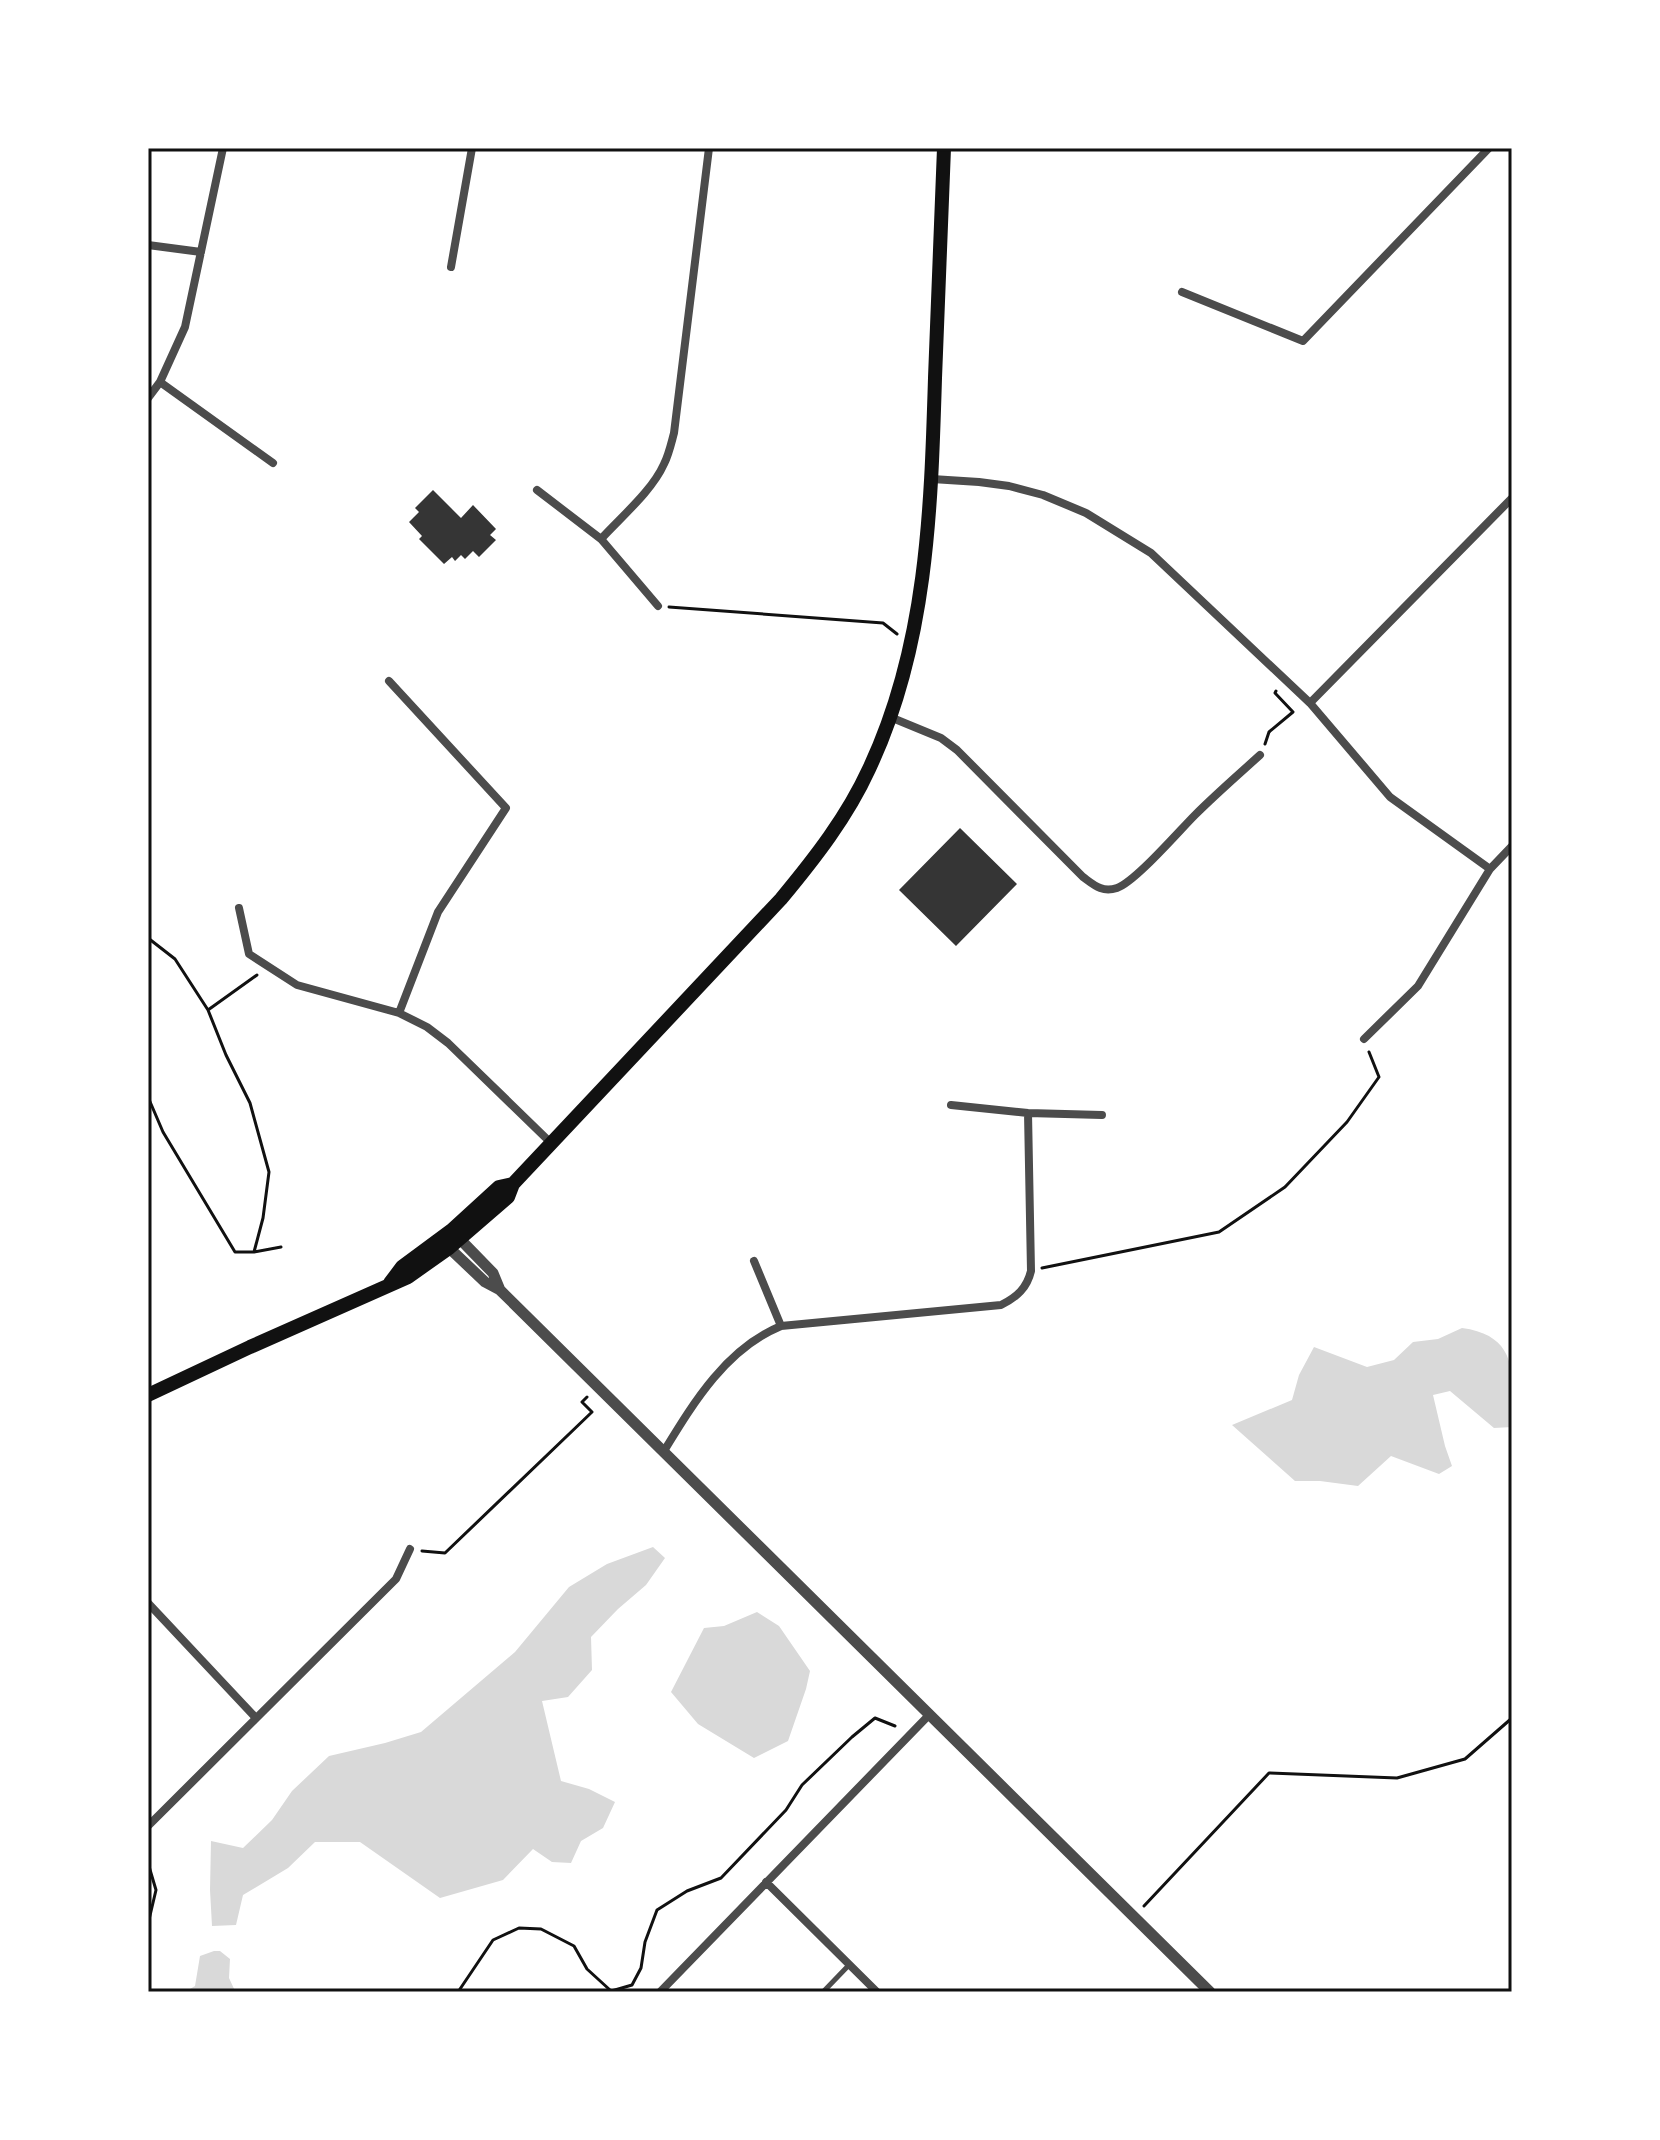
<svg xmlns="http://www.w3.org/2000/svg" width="1660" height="2140" viewBox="0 0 1660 2140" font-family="'Golos Text',sans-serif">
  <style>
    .water { fill: #d9d9d9 }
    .building { fill: #353535 }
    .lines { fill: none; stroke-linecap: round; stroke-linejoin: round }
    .path { stroke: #111; stroke-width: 3 }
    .service { stroke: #4c4c4c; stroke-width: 5 }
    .minor { stroke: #4c4c4c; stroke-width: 8 }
    .tertiary { stroke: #4c4c4c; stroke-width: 11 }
    .secondary { stroke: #111; stroke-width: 14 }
    .neatline { fill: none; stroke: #111; stroke-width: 3 }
  </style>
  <rect width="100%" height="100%" fill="#fff"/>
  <!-- water -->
  <path class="water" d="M1462,1328C1522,1336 1512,1380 1512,1427L1494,1428L1450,1391L1433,1395L1445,1446L1452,1466L1439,1474L1391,1456L1358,1486L1320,1481H1295L1232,1425L1292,1400L1299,1375L1314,1347L1367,1367L1394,1360L1413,1342L1438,1339Z
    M653,1547L665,1558L646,1585L618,1609L591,1637L592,1670L568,1697L542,1701L561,1781L589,1789L615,1802L603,1828L581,1841L571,1863L552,1862L533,1849L503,1880L440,1898L360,1842H315L288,1868L243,1895L236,1925L212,1926L210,1890L211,1841L243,1848L272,1820L292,1791L329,1756L385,1743L421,1732L515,1652L569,1587L607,1564Z
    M757,1612L779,1626L810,1671L806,1689L788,1741L754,1758L698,1724L671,1692L704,1628L724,1626Z
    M214,1951H220L230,1959L229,1978L235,1991L185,1992L195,1986L200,1956Z"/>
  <!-- building -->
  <path class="building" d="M433,490L461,518L473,505L496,529L490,535L496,540L479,557L473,551L465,559L461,555L455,561L452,557L444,564L419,539L422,536L409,522L419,512L415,508Z
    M960,828L1017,884L956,946L899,890Z"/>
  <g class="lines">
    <!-- path -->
    <path class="path" d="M669,607L883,623L897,634
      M1265,744L1269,732L1293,712L1275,693L1276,691
      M148,938L175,959L208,1010L226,1055L250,1103L269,1172L263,1218L254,1252
      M208,1010L257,975
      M148,1097L163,1132L235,1252H254L281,1247
      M1042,1268L1219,1232L1285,1187L1347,1122L1379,1077L1369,1052
      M422,1551L445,1553L592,1412L582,1402L587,1397
      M148,1863L156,1890L148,1924
      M1144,1906L1269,1773L1397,1778L1465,1759L1512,1718
      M458,1992L493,1940L519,1928L541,1929L574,1946L587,1969L610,1990
      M608,1992L632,1985L641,1968L645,1942L657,1910L687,1891L721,1878L786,1810L802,1785L852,1737L875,1718L895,1726"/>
    <!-- service -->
    <path class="service" d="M823,1992L849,1965"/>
    <!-- minor -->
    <path class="minor" d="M148,245L201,252
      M451,267L472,148
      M1182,292L1303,341L1489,148
      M160,382L273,463
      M148,398L160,382L185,327L223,148
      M932,479L979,482L1009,486L1043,495L1086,513L1151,553L1310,703L1390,797L1490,869
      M537,490L601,539L658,606
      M601,539C621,517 652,491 664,464C669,454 671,444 674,433L709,148
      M389,681L506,808L438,912L399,1013
      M1310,703L1512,498
      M890,717L941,738L957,750L1083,877C1094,885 1102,893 1117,888C1135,882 1179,831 1195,815C1216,794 1238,775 1260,755
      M239,908L249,954L297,985L399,1013L427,1027L448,1043L551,1143
      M1364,1039L1418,986L1490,869L1512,846
      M951,1105L1028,1113L1102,1115
      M754,1261L781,1326
      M664,1451C694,1402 726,1349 781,1326L1001,1305C1017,1297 1027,1288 1031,1271L1028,1113
      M148,1603L256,1718
      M148,1826L396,1579L410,1549
      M766,1882L877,1992
      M660,1992L930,1714"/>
    <!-- tertiary -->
    <path class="tertiary" d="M456,1235L493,1273L500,1290
      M445,1244L485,1282L500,1290L1210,1992"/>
    <!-- secondary -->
    <path class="secondary" d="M390,1283L402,1267L452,1230L499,1187L513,1184
      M148,1395L250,1347L408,1277L449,1248L508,1197L513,1184L781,899C815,858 847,817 869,769C927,646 931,511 935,378C938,301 941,225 944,148"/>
  </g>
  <!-- border -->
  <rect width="1660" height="2140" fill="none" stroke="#ffffff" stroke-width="300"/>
  <rect x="150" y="150" width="1360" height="1840" class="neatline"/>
</svg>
